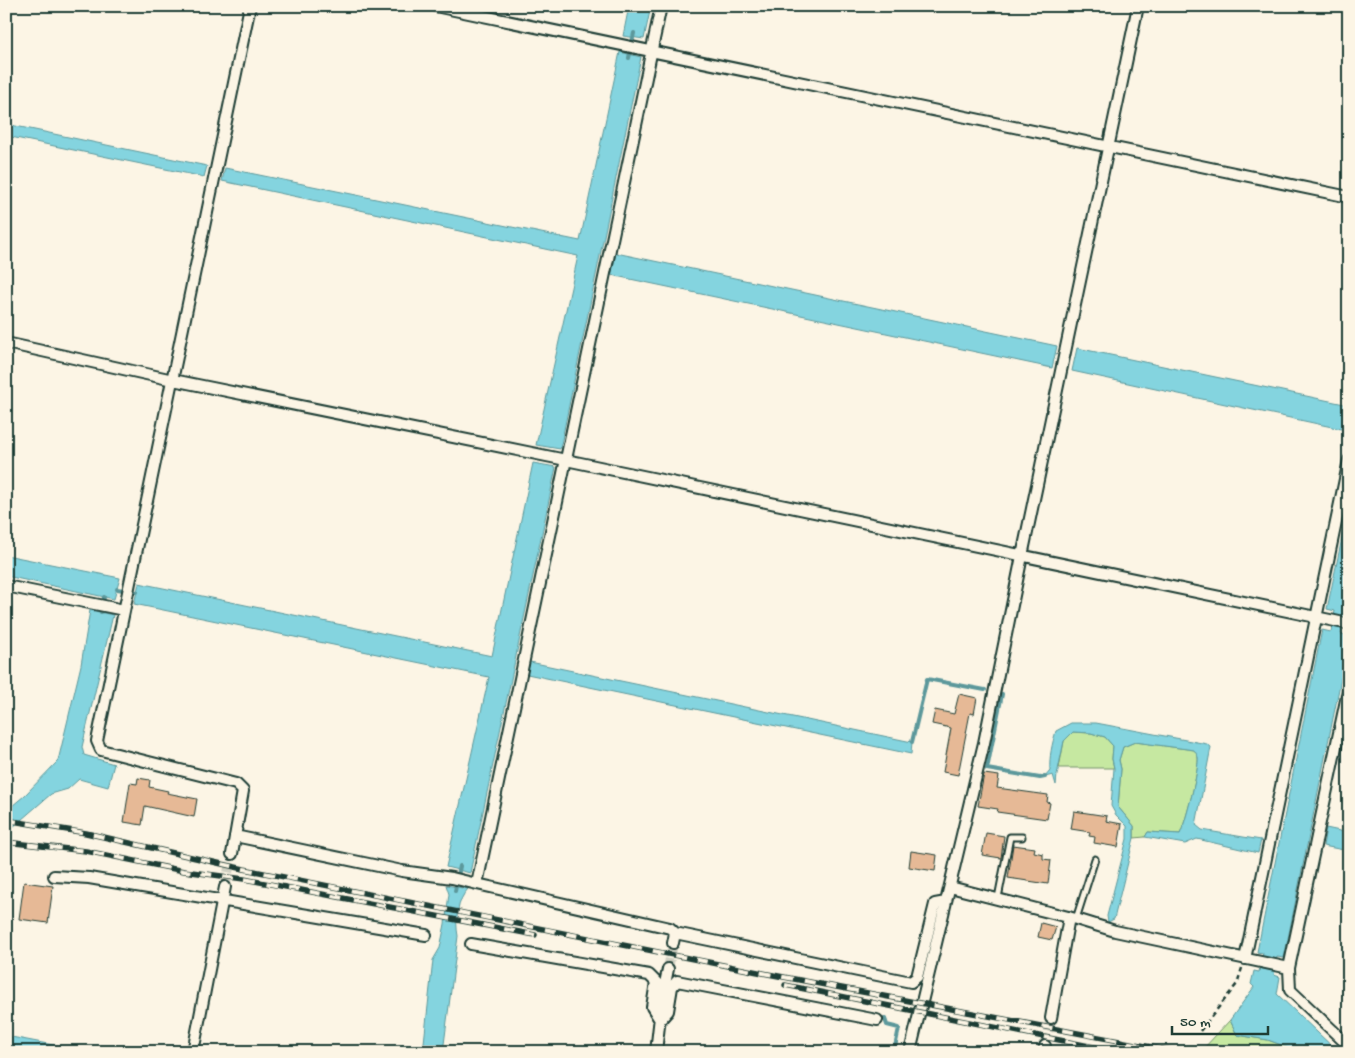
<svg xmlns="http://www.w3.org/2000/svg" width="1355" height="1058" viewBox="0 0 1355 1058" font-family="'Gochi Hand',sans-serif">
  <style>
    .green { fill: #c6e8a1; stroke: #72926a }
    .water { fill: #84d4df; stroke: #5c989b }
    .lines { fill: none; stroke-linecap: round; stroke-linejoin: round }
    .stream { stroke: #5c989b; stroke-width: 4 }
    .building { fill: #e6b996; stroke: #1f3d34 }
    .minor-tunnel { stroke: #d0d0c2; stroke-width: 10; stroke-dasharray: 10 5; stroke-linecap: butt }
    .service-casing { stroke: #1f3d34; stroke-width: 9 }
    .minor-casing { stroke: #1f3d34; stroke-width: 14 }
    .path { stroke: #1f3d34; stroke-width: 2.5; stroke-dasharray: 5 4; stroke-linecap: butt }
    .service { stroke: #fcf5e5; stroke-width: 5 }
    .minor { stroke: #fcf5e5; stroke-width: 10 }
    .rail-casing { stroke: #1f3d34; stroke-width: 5.5 }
    .rail { stroke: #fcf5e5; stroke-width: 4; stroke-dasharray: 11; stroke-linecap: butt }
  </style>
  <rect width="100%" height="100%" fill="#fcf5e5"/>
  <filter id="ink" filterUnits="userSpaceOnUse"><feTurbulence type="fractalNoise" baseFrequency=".02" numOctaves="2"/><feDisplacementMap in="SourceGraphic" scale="10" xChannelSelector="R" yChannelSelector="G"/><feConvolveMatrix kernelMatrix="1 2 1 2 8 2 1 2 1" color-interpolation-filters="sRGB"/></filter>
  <g filter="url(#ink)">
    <!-- green -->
    <path class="green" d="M1073,732L1091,733L1105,737L1113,746L1112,759L1114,768H1059L1064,741Z
      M1135,742L1195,750C1196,753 1198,755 1198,757C1200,767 1185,825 1180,834L1148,832L1145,837L1134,838V826L1118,807L1121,769L1119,760L1123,747Z
      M1230,1020L1237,1035L1268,1040L1300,1052H1203L1204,1048Z"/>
    <!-- water -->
    <path class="water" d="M629,6H651L644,39L623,36Z
      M620,52L641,57L560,449L536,445L578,256L222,181L225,168L580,241Z
      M6,124L207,166L204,177L6,136Z
      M616,253L1057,346L1052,368L611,275Z
      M1077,348L1349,405V418L1346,430L1072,371Z
      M533,463L556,467L470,873L446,867L489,677L134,604L139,583L492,656Z
      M1349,505V614H1345L1341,634L1349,636V640L1284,958L1277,957L1274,975L1280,977L1277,994L1338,1052H1300L1268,1040L1237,1035L1230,1020L1254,987L1251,984L1254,971L1259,972L1263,953L1257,952L1322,630L1331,632L1335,611L1327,609Z
      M6,555L120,578L114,599L6,576Z
      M90,610L113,615L82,747L84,755L114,764L108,787L79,779L68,789L51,794L6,833V811L24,796L58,761L81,665Z
      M530,662L912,742L911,754L527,674Z
      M1071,723H1096L1207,744L1211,747L1196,825L1202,830L1261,840L1258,853L1197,839L1185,844L1145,837L1148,832L1180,834C1185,825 1200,766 1198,757C1198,757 1195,751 1194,750L1135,742L1123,747L1119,760L1121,769L1118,807L1134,826V838L1114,919L1108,922L1107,916L1127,839V826L1116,815L1111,806L1114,768L1112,759L1113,746L1105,737L1091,733L1073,732L1064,741L1057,775L1056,785L1053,775L1045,777L1050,771C1049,757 1052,744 1056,731Z
      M1326,828L1349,833V851L1323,846Z
      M446,885L468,889C457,900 455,921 458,936L443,1052H423L433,960L440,948L445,924L449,894Z
      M6,1036L90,1052H36L6,1046Z"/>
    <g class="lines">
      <!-- stream -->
      <path class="stream" d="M629,58L634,33
        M117,589L137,592
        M101,612L104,597
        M1002,694L987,769L1040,778L1045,777
        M912,742L927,679L985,690
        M455,891L460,866
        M885,1019L887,1025L899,1028L894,1052"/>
    </g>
    <!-- building -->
    <path class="building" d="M959,694L977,698L974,714L970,713L958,775L943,772L951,728L932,724L935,710L954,714Z
      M984,774L999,776L997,788L1048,795L1047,802L1050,803L1047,819L997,812L998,809L978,806Z
      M138,778L150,780L149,787L168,791L167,793L197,799L194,817L145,806L142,825L124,822L130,783L137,784Z
      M1074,811L1107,816L1106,821L1122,824L1118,847L1094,843L1095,837L1089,836L1090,832L1071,829Z
      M986,833L1004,836L1001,858L982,855Z
      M1013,845L1035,848L1034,852L1043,854V859L1051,860L1048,884L1008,878Z
      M911,851L937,855L935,871L909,867Z
      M24,882L53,886L48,923L19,919Z
      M1041,923L1056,927L1052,940L1038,937Z"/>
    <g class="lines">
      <!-- minor-tunnel -->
      <path class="minor-tunnel" d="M225,887L232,854
        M668,969L673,943
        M1045,1046L1051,1018"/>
      <!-- service casing -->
      <g class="service-casing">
        <path id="service" d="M998,898L1010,837H1022
          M1076,919L1095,859"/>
      </g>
      <!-- minor casing -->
      <g class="minor-casing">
        <path id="minor" d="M435,6L1349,197
          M6,343L173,380L566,460L1349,624
          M6,586L124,610
          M1349,686L1289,968L1290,990L1349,1046
          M235,836L402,871L452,878L477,884L661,6
          M232,854L243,791L236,784L101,750L97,741L250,6
          M54,876L89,878L426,935
          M477,884L670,928L675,933L911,982L917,977L935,904L946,902
          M950,887L1076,919L1115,931L1289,968
          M673,943L675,933
          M471,944L649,975L656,982L652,1007L660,1020L668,1011L672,987L677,981L877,1020
          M1245,959L1349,460
          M1051,1018L1069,917
          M193,1052L225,887
          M656,1052L662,999L668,969
          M910,1052L984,743L1022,556L1138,6
          M1044,1052L1045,1046"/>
      </g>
      <!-- path -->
      <path class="path" d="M1200,1031L1237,984L1242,968"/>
      <!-- service -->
      <use href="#service" class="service"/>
      <!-- minor -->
      <use href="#minor" class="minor"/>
      <!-- rail casing -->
      <g class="rail-casing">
        <path id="rail" d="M6,820L86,833L244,869L768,974L1177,1052
          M6,842L86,851L184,871L244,879L535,935
          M785,985L1119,1052"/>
      </g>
      <!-- rail -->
      <use href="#rail" class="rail"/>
    </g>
  </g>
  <!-- margin -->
  <rect width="1355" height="1058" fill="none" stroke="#fcf5e5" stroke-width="25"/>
  <rect x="12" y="12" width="1330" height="1033" fill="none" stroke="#1f3d34" stroke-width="2" filter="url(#ink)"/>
  <!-- scale -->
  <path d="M1172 1026v8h96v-8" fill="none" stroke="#1f3d34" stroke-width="2.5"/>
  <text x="1180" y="1026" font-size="15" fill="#1f3d34" stroke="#fcf5e5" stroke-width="4" paint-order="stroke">50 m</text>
</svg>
